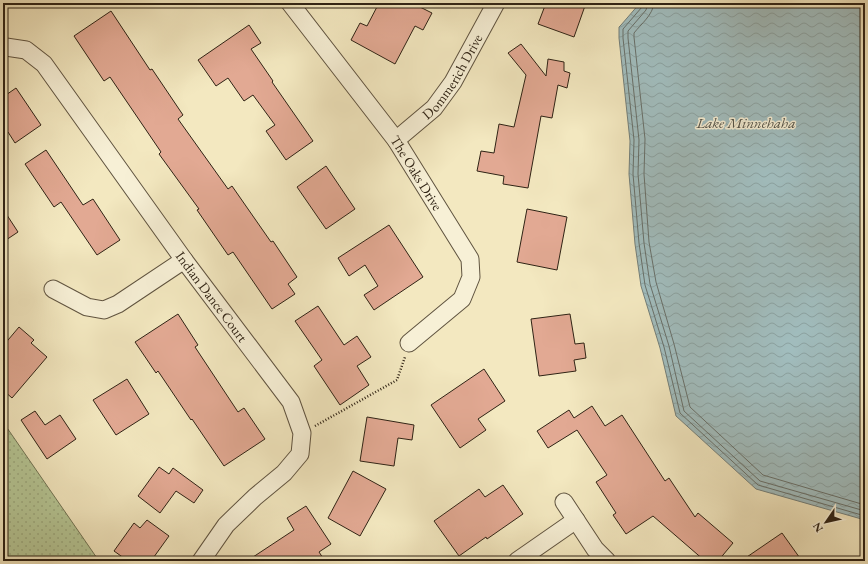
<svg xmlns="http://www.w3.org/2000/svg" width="868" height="564" viewBox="0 0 868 564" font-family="'EB Garamond',serif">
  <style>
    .park { fill: url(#park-dots); stroke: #727556 }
    .water { fill: url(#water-waves); stroke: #737f7a }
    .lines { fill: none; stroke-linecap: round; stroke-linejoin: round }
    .shore { stroke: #68706a; stroke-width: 1 }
    .building { fill: #e2a993; stroke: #2f2315 }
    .minor-casing { stroke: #605440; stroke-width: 19 }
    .path { stroke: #2f2315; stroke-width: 2.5; stroke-dasharray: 1 2; stroke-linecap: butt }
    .minor { stroke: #f7f0d6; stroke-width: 17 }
    .labels { text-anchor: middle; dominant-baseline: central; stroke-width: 3; stroke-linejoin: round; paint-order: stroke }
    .street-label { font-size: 14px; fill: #2f2315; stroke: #f7f0d6 }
    .water-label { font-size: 15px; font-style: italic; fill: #515148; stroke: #f7f0d6 }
  </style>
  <defs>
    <pattern id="park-dots" width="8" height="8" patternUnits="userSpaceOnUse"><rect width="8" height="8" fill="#b6c796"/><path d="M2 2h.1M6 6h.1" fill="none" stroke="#9dab80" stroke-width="1.8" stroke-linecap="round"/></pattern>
    <pattern id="water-waves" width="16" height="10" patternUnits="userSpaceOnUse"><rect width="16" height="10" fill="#a1bdbe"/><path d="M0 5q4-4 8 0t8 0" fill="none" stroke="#8ba2a2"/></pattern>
  </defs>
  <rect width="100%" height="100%" fill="#f3e8c0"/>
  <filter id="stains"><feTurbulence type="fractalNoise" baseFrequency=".005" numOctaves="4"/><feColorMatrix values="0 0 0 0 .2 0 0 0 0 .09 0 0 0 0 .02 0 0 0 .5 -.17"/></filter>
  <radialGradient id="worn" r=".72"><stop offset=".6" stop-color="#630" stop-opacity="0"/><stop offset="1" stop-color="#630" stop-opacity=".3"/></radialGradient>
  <!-- park -->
  <path class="park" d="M3,422L99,561H3Z"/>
  <!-- water -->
  <path class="water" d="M640,3H865V520L756,489L676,416L660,348L641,286L635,244L629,174L630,141L619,38V27L621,25Z"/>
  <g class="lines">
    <!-- shore -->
    <path class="shore" d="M642,3V7L623,29V38L634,140L633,174L639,243L645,285L664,347L680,413L758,485L865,516
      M648,3L646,10L628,31V38L639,140L638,174L644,243L650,284L669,346L684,411L760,481L865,511
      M654,3C653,15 641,24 634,33V37L645,139L644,174L649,242L656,282L674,344L690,407L763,475L865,505"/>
  </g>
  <!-- building -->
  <path class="building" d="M379,3H412L432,13L423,30L415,26L395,64L351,40L360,23L367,26Z
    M546,3H586L574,37L538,24Z
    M111,11L150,70L152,69L183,115L178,119L228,189L232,186L271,242L273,241L297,277L288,284L295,294L272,309L233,252L228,255L197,210L199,209L159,154L161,152L110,77L104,81L74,36Z
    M249,25L261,43L251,49L273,81L272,82L313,141L286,160L266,131L275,125L253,95L244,101L228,78L216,86L198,60Z
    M521,44L546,76L548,59L564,62V71L570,73L567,88L558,85L552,118L541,116L528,188L503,184L504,176L477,171L481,151L494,153L499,124L514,127L526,75L508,53Z
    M16,88L41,125L15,143L8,132L3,135V97Z
    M46,150L83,205L93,199L120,240L97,255L61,202L54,207L25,164Z
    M326,166L355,209L326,229L297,187Z
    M3,209L18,232L3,242Z
    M527,209L567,217L557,270L517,262Z
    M389,225L423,277L374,310L364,295L378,286L365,265L349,276L338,258Z
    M318,306L344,345L357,336L371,357L357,366L369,385L340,405L314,366L322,360L295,321Z
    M178,314L198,345L195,347L238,412L244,408L265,439L224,466L192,419L191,420L158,371L156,373L135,342Z
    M570,314L575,344L584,343L586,358L574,360L576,371L539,376L531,319Z
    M19,327L34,340L31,343L47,357L12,398L3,390V346Z
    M484,369L505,401L478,419L486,430L460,448L431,405Z
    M127,379L149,414L116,435L93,400Z
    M592,406L605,426L622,415L665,481L669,478L695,517L698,513L733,543L718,561H705L653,516L626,534L613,515L616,513L596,482L607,475L577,430L548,448L537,431L569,410L574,418Z
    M35,411L45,425L60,415L76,439L47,459L21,420Z
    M367,417L414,425L412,440L398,438L394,466L360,461Z
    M159,467L169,474L173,468L203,490L194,503L176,491L160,513L138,496Z
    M353,471L386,489L360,536L328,518Z
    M503,485L523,514L487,539L486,537L459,556L434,521L479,489L485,497Z
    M306,506L331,544L319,552L325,561H247L294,530L287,518Z
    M147,520L169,536L151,561H128L114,551L134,523L140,528Z
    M782,533L802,561H741Z"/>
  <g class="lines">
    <!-- minor casing -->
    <g class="minor-casing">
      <g id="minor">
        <path id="s1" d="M290,3L396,140L470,259L471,277L462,299L409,343"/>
        <path id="s2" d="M3,48L6,47L26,50L44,64L184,260L291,402L302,433L300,454L284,473L255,497L226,525L201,561"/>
        <path id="s3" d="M396,140L434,108L453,82L496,3"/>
        <path d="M53,289L87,307L104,310L118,304L184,260"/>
        <path d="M564,502L595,549L607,561"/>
        <path d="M517,561L576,520"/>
      </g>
    </g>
    <!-- path -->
    <path class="path" d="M315,426L397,380L405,357"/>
    <!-- minor -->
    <use href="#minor" class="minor"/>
  </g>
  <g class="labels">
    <!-- street labels -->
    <g class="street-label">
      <text stroke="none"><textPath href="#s3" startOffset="86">Dommerich Drive</textPath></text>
      <text stroke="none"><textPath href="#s1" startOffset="212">The Oaks Drive</textPath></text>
      <text stroke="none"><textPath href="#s2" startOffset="333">Indian Dance Court</textPath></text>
    </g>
    <!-- water labels -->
    <g class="water-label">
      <text x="746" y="122">Lake Minnehaha</text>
    </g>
  </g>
  <!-- margin -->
  <rect width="868" height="564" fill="none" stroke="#f3e8c0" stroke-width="16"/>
  <rect x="4" y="4" width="860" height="556" fill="none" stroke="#2f2315" stroke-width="2"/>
  <rect x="8" y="8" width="852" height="548" fill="none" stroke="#2f2315"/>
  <!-- north arrow -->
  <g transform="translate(826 522) rotate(236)" stroke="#f7f0d6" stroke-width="3" paint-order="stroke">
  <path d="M0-3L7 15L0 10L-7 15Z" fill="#2f2315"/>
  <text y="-6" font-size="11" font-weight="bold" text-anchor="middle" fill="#2f2315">N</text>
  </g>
  <rect width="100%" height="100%" filter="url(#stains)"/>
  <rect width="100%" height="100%" fill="url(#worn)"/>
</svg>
